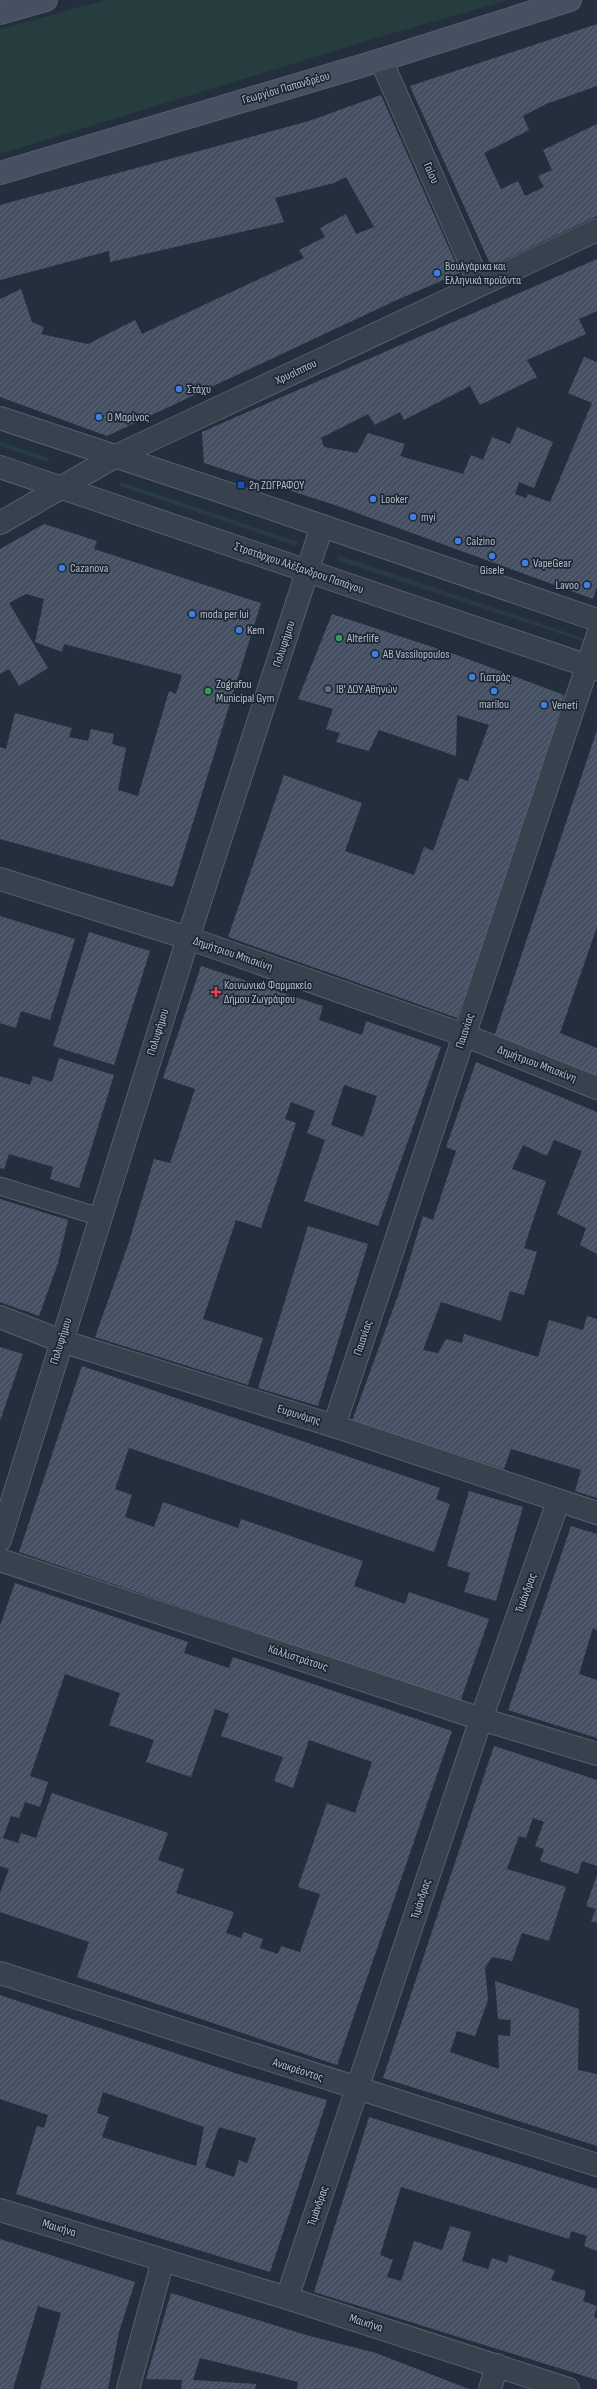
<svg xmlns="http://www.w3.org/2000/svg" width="597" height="2389" viewBox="0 0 597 2389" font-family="'Sofia Sans Condensed',sans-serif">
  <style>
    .green { fill: #263c3f }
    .building { fill: url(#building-hatch); fill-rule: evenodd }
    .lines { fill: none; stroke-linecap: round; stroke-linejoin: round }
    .service-casing { stroke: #565f6c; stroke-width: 19 }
    .minor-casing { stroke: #565f6c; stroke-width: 24 }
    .tertiary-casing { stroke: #565f6c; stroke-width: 24 }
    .secondary-casing { stroke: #565f6c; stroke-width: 24 }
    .service { stroke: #38414e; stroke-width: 17 }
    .minor { stroke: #38414e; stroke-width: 22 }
    .tertiary { stroke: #38414e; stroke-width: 22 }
    .secondary { stroke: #465061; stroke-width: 22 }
    .shop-dot { fill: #3f7fe0; stroke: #1d2633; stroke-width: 1.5 }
    .transit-dot { fill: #1a4fb4; stroke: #1d2633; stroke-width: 1.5 }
    .leisure-dot { fill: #2e9e5b; stroke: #1d2633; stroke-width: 1.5 }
    .service-dot { fill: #5c6f8a; stroke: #1d2633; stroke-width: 1.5 }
    .health-dot { fill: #e0444e; stroke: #1d2633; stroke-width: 1.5 }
    .labels { text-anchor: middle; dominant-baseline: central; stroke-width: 3.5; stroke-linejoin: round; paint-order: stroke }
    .street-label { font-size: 12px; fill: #b4bcc9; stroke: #1d2633 }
    .poi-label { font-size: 12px; fill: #b4bcc9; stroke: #1d2633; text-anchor: start }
  </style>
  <defs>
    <pattern id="building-hatch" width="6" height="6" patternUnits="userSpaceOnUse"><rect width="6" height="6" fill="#455162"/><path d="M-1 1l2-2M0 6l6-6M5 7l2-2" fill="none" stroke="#5d6877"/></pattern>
  </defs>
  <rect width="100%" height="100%" fill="#242f3e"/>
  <!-- green -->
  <path class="green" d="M106,0H509L376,38L0,154V29Z
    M0,441L49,458L47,462L0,446Z
    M121,482L298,542L296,546L120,486Z
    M338,555L595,642L594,645L337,560Z"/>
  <!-- building -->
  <path class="building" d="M597,24V86L546,104L523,116L529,130L484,153L501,189L518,181L525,196L544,187L538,176L552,170L543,150L597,124V216L491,266L410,86Z
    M381,95L460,273L399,299L107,436L0,397V299L21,289L32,322L44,327L41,334L88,344L135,320L142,334L304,258L299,250L325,237L320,228L346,214L356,234L374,227L346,177L334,183L275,198L284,222L110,262L109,251L0,280V205L309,121Z
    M597,259V311L579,319L586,334L527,360L537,377L480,405L470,386L404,420L400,412L375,425L368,414L321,438L324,447L357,453L368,433L405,444L400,456L463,474L471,455L483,460L492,437L510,444L517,427L553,442L534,488L519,482L515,494L526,498L528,494L550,502L592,403L568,393L584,357L597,362V587L593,599L338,506L204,463L202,432Z
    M44,524L97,541L94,549L261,603L173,887L0,839V747L6,749L15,713L72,728L69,737L88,741L91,729L114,734L112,744L126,748L118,790L138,796L169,691L176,694L182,675L64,644L62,652L35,642L44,599L26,594L9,603L48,668L19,686L9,669L0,674V549Z
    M332,614L457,655L564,695L538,789L457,1018L228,937L284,775L362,803L345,851L414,875L424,847L433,851L459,778L468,781L489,725L457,715L456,756L379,730L369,751L336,742L340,733L326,729L333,709L298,699Z
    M597,730V927L560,1033L597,1048V1078L493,1040Z
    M0,916L75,939L50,1020L21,1011L16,1028L0,1023Z
    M89,932L150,951L114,1065L53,1046Z
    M201,966L323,1006L319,1020L362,1035L366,1021L441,1047L378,1226L304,1201L325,1140L307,1133L315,1111L291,1102L285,1119L296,1123L261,1228L236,1220L203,1319L263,1338L248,1385L95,1337L128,1245L154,1159L170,1163L195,1089L163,1078ZM344,1085L377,1096L363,1137L331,1125Z
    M59,1058L114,1075L79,1188L50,1179L53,1167L9,1154L4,1169L0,1168V1076L30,1085L33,1076L52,1082Z
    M476,1062L597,1112V1254L580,1245L586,1228L557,1214L582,1151L554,1140L547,1156L523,1145L512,1169L546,1181L524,1248L537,1252L524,1295L510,1291L501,1321L441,1302L423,1350L438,1353L446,1339L462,1343L464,1334L538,1357L549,1320L583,1330L587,1316L597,1319V1498L575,1491L581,1470L511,1449L504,1469L352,1421L400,1290L423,1216L433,1220L456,1151L446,1147Z
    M0,1199L68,1220L58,1263L39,1316L0,1302Z
    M308,1226L368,1244L318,1406L258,1388Z
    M0,1347L23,1354L0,1421Z
    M82,1366L440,1488L436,1499L450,1504L434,1552L129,1448L115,1489L132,1495L125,1517L154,1527L163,1502L238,1528L241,1519L363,1561L354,1586L405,1604L409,1592L489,1619L460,1702L19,1552Z
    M469,1491L523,1507L496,1601L464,1592L470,1573L447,1566Z
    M571,1526L597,1534V1630L593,1628L579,1674L597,1680V1738L508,1710Z
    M15,1583L188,1642L184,1653L229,1668L233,1657L452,1731L337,2065L77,1977L89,1942L0,1912V1893L9,1869L0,1866V1626ZM65,1674L120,1693L109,1725L154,1740L146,1762L191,1777L215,1709L229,1714L221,1736L283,1757L274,1781L293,1788L309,1740L372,1762L355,1813L327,1803L298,1887L320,1894L300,1952L281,1946L278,1954L260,1948L263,1939L244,1932L241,1938L226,1933L234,1912L176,1893L184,1869L158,1860L168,1833L52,1793L36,1838L21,1833L18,1843L3,1838L11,1816L19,1818L25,1802L40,1807L48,1782L30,1776Z
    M494,1746L597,1780V1866L582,1861L578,1874L540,1861L544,1849L535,1846L544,1822L533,1818L526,1838L519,1836L507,1869L566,1887L549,1941L522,1933L512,1961L492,1957L485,1968L488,2000L475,2036L457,2031L450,2052L499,2069L498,2035L510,2036L511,2020L498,2019L495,1981L579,2009L578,2070L597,2074V2146L383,2078Z
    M597,1875V1923L591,1921L596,1909L586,1906Z
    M0,1995L238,2074L327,2100L270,2272L16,2194L37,2126L44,2128L48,2115L0,2099ZM103,2092L204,2127L196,2166L102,2137L109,2117L97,2113ZM219,2127L256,2138L247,2163L239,2160L234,2177L205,2167Z
    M369,2117L597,2189V2251L584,2246L587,2236L571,2231L569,2239L401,2187L380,2255L393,2260L387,2277L401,2281L414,2241L442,2250L450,2226L471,2232L462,2261L488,2269L492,2258L507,2263L509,2255L555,2270L551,2280L586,2291L583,2301L597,2306L594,2317L597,2318V2380L314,2292Z
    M0,2239L135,2282L119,2332L108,2389H40L61,2313L38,2306L13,2389H0Z
    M171,2293L306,2335L376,2353L469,2389H297L298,2382L200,2358L193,2380L256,2384L255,2389H181L182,2380L146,2379Z"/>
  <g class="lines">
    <!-- service casing -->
    <g class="service-casing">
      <path id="service" d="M0,1186L100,1217"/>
    </g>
    <!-- minor casing -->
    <g class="minor-casing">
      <path id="minor" d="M381,60L480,285
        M0,523L114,457L597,230
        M0,879L188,938L464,1035L597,1088
        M0,1317L61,1341L334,1426L597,1513
        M334,1426L597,637
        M0,1540L188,938L322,526
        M0,1560L481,1719L597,1754
        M0,1973L597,2165
        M0,2210L287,2298L568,2389
        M287,2298L481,1719L558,1502
        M128,2389L163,2260
        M490,2389L497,2365"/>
    </g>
    <!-- tertiary casing -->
    <g class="tertiary-casing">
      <path id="tertiary" d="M0,418L220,491L597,620
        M0,467L597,669"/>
    </g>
    <!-- secondary casing -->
    <g class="secondary-casing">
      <path id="secondary" d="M0,13L46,0
        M0,173L381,60L570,0"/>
    </g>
    <!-- service -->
    <use href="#service" class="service"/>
    <!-- minor -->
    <use href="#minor" class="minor"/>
    <!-- tertiary -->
    <use href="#tertiary" class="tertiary"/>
    <!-- secondary -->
    <use href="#secondary" class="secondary"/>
  </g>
  <!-- markers -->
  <g class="shop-dot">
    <circle cx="437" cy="273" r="4"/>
    <circle cx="179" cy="389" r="4"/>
    <circle cx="99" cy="417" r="4"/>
    <circle cx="373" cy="499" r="4"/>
    <circle cx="413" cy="517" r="4"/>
    <circle cx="458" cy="541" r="4"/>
    <circle cx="492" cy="556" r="4"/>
    <circle cx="525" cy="563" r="4"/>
    <circle cx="62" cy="568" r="4"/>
    <circle cx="587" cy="585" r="4"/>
    <circle cx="192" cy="614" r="4"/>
    <circle cx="239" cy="630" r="4"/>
    <circle cx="375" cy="654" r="4"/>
    <circle cx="472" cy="677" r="4"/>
    <circle cx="494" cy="691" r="4"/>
    <circle cx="544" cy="705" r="4"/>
  </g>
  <rect class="transit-dot" x="237" y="481" width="8" height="8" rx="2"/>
  <g class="leisure-dot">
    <circle cx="339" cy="638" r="4"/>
    <circle cx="208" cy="691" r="4"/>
  </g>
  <circle class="service-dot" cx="328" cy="689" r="4"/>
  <path class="health-dot" d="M214 986h4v4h4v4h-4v4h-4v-4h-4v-4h4z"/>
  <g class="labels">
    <!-- street labels -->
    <g class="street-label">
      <text transform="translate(286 88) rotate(-16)">Γεωργίου Παπανδρέου</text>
      <text transform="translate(431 173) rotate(66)">Γαίου</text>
      <text transform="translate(296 372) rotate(-25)">Χρυσίππου</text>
      <text transform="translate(299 568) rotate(19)">Στρατάρχου Αλέξανδρου Παπάγου</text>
      <text transform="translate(284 644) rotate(-72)">Πολυφήμου</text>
      <text transform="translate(233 954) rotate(19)">Δημήτριου Μπισκίνη</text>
      <text transform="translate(465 1031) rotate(-72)">Παιανίας</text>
      <text transform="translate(158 1032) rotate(-73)">Πολυφήμου</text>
      <text transform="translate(537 1064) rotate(21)">Δημήτριου Μπισκίνη</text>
      <text transform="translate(363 1338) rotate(-72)">Παιανίας</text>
      <text transform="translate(61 1341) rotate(-73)">Πολυφήμου</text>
      <text transform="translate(299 1415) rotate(17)">Ευρυνόμης</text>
      <text transform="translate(526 1593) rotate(-70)">Τιμάνδρας</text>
      <text transform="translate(298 1658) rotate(18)">Καλλιστράτους</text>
      <text transform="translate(421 1899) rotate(-72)">Τιμάνδρας</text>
      <text transform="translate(298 2070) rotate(18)">Ανακρέοντος</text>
      <text transform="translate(318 2206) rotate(-71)">Τιμάνδρας</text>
      <text transform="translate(59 2228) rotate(17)">Μαικήνα</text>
      <text transform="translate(366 2323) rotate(18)">Μαικήνα</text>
    </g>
    <!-- poi labels -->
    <g class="poi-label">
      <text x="445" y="266">Βουλγάρικα και<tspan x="445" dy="14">Ελληνικά προϊόντα</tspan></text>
      <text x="187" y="389">Στάχυ</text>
      <text x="107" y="417">Ο Μαρίνος</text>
      <text x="249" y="485">2η ΖΩΓΡΑΦΟΥ</text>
      <text x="381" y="499">Looker</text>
      <text x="421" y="517">myi</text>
      <text x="466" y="541">Calzino</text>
      <text x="533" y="563">VapeGear</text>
      <text x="70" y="568">Cazanova</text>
      <text x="492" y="570" text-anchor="middle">Gisele</text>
      <text x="579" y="585" text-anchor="end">Lavoo</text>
      <text x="200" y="614">moda per lui</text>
      <text x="247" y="630">Kem</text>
      <text x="347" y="638">Alterlife</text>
      <text x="383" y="654">AB Vassilopoulos</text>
      <text x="480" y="677">Γιατράς</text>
      <text x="216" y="684">Zografou<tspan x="216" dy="14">Municipal Gym</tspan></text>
      <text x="336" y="689">ΙΒ' ΔΟΥ Αθηνών</text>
      <text x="494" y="704" text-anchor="middle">marilou</text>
      <text x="552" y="705">Veneti</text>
      <text x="224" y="985">Κοινωνικό Φαρμακείο<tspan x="224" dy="14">Δήμου Ζωγράφου</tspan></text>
    </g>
  </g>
</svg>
